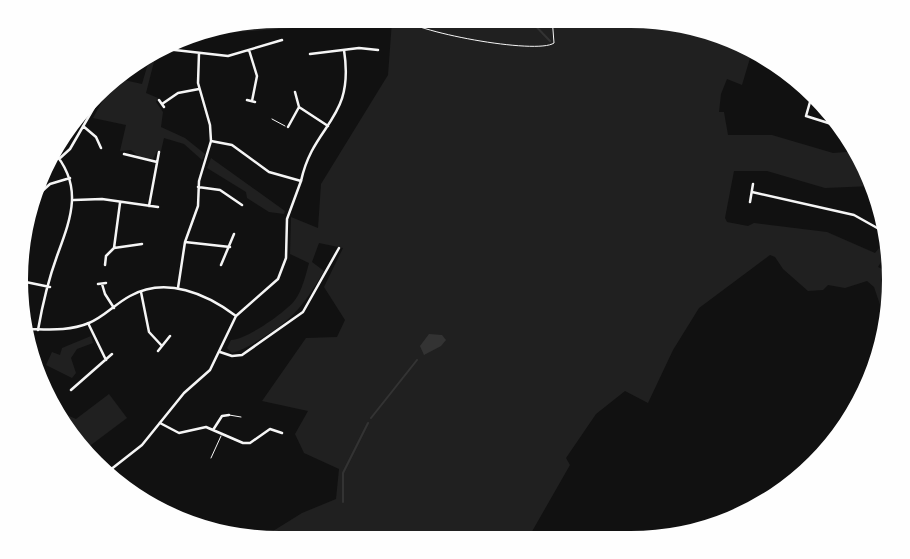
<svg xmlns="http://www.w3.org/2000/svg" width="910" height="559" viewBox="0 0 910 559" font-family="'IBM Plex Serif',serif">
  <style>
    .green { fill: #202020 }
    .water { fill: #333 }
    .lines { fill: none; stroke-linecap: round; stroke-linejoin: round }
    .stream { stroke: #333; stroke-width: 2 }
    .path { stroke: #f5f5f5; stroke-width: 1 }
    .service { stroke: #f5f5f5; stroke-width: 1 }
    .minor { stroke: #f5f5f5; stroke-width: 2.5 }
    .tertiary { stroke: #f5f5f5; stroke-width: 2.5 }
  </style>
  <rect width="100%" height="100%" fill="#111"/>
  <!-- green -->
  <path class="green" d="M280,16L665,18L731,36L753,48L742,85L727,79L721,94L719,112H724L728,135H772L833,153L860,151L872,186L825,188L767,171H734L725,218L727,222L748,226L754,223L827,232L875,253L887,238L890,239L892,244L878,267L890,273L887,325L874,287L867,281L845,288L828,285L823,290L808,291L783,269L775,257L770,255L699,308L673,350L648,403L625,391L596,414L566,458L570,465L526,542L257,541L302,513L336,499L339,469L304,453L295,434L308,411L262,401L306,338L337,337L345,320L324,287L343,248L319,243L312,262L324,271C305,303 295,318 262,338C252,344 243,350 232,353L227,348L231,340C246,340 286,312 295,300C302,291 306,274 309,263L290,254L291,217L318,228L321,184L388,75L392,21L223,33L196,30Z
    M157,50L146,93L158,98L156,102L163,112L161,127L185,138L205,154L202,160L184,144L164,138L161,151H157L153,159L139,157L131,150L120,151L126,125L93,118L115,78L142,84L151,53Z
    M211,158L285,211L284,214L269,212L247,198L246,192L207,168Z
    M91,336L93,343L77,349L71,358L76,373L72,378L46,365L52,352L60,355L62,348Z
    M109,394L127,418L83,451L60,426L51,408L76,419Z"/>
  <!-- water -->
  <path class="water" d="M429,334L442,335L446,340L441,346L424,355L420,346Z"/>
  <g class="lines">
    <!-- stream -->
    <path class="stream" d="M527,17L550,41
      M371,418L417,360
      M343,502V473L368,423"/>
    <!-- path -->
    <path class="path" d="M397,16C411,32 537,55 554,43L552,17"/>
    <!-- service -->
    <path class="service" d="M272,119L285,126
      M229,415L241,417
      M211,458L221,436"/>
    <!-- minor -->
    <path class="minor" d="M166,49L228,56L282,40
      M249,50L257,76L252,101
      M310,54L359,48L378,50
      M776,68L778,62
      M295,92L299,107L328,126
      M812,95L806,116L841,127
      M90,99L98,103
      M159,100L164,107
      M247,100L255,102
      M162,104L178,93L199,89
      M83,126L96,137L101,148
      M288,127L299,107
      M211,141L232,145L269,172L301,181C314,122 355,121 344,50
      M124,154L157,162
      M59,159L70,149L111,78
      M198,187L220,190L242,205
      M752,192L854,215L888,234
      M40,193L50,184L70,178
      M74,200L102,199L158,207
      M750,202L753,184
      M120,203L114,248L142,244
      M149,206L159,152
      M185,242L230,247
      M105,265L106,256L114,248
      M221,265L234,234
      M890,277L885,269L891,252
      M16,280L50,287
      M98,284L106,283
      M102,284L105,294L114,308
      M178,288L185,242L198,206L199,181L211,141L210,125L198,83L199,53
      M141,292L149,332L162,346
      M88,323L106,360
      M38,330C42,307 49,278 57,256C71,218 84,186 53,151
      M158,351L170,336
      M220,352L232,356L242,355L303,312L339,248
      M71,390L112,354
      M160,423L179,433L206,427L243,443H250L270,429L282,433
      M213,430L222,416L229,415"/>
    <!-- tertiary -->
    <path class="tertiary" d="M24,329C46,329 67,332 89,323C104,317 115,304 130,296C166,276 207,294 236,316
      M105,474L142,445L184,393L210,370L236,316L278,279L286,258L287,219L301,181"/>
  </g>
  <!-- crop -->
  <path d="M0 0H910V559H0ZM279 28H631A251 251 0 0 1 882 279V280A251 251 0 0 1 631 531H279A251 251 0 0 1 28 280V279A251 251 0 0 1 279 28Z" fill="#fefefe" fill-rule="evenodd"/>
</svg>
